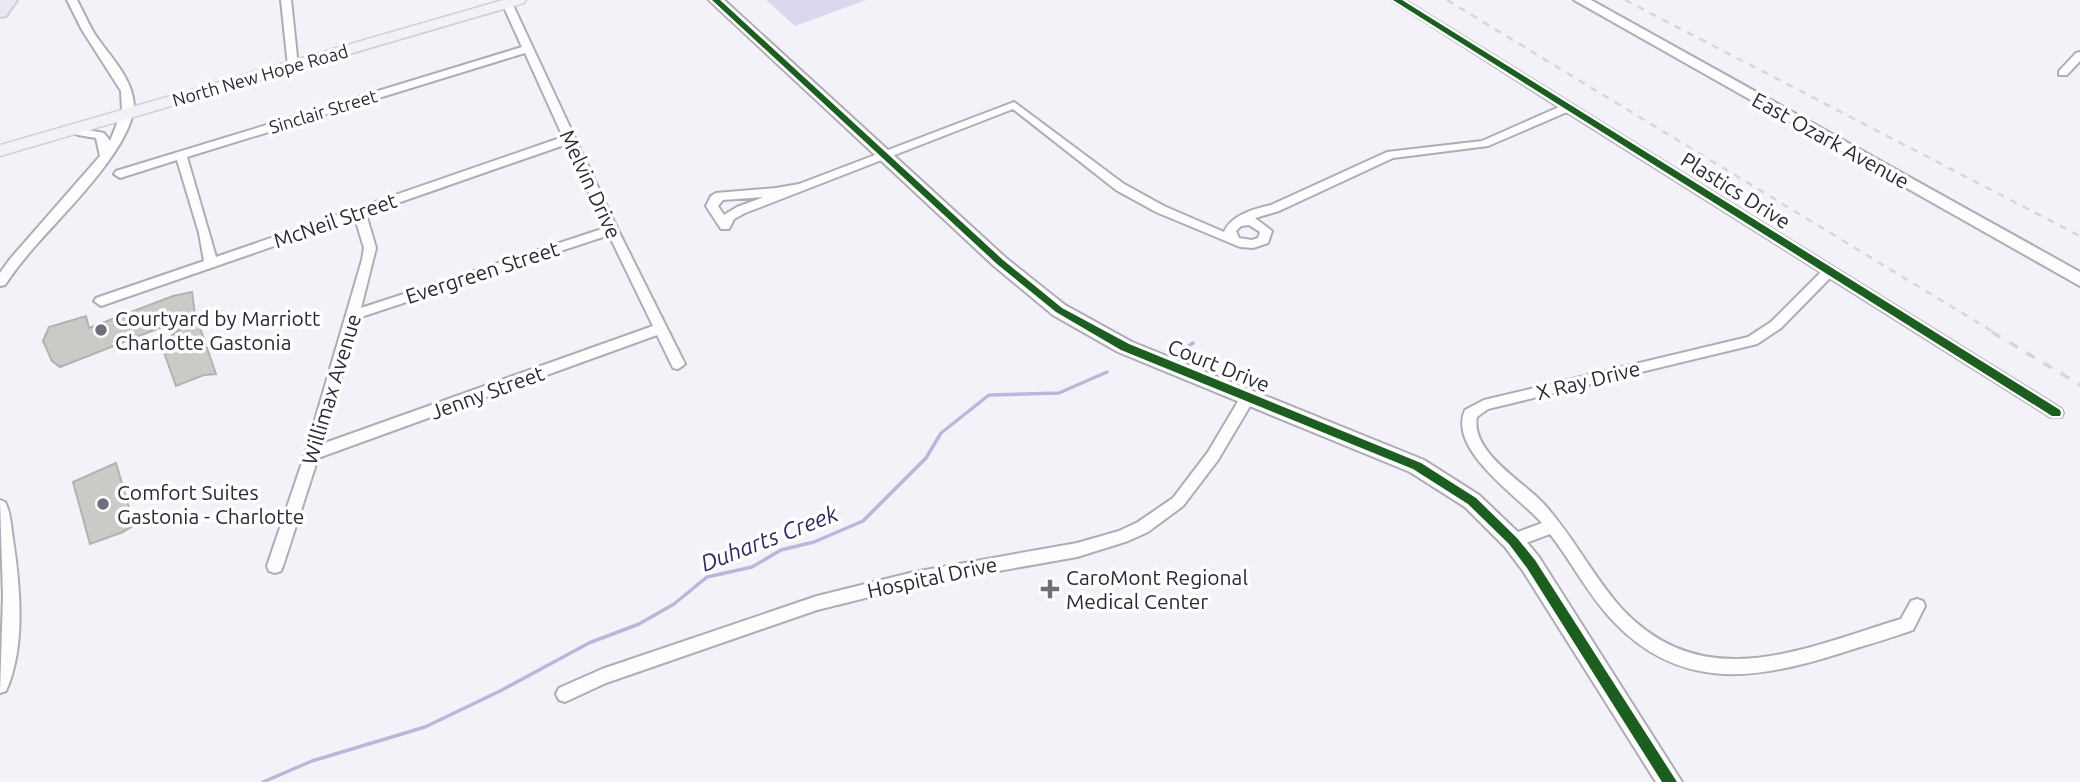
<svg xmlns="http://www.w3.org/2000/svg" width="2080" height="782" viewBox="0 0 2080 782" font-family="Ubuntu,sans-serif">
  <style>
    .green { fill: #dbd7ee }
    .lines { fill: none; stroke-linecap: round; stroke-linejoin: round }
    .stream { stroke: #bdb6d9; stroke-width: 3.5 }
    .building { fill: #cccac7; stroke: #b4b2af; stroke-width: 2 }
    .street-casing { stroke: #aeadb6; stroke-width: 4 }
    .secondary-casing { stroke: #aeadb6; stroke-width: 4 }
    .primary-casing { stroke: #d1cfd4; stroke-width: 3 }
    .highway-casing { stroke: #d1cfd4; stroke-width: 4 }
    .street { fill: #fdfdfe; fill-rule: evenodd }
    .secondary { fill: #fdfdfe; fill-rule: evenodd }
    .primary { fill: #f2f1f7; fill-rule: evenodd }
    .highway { fill: #eae9f2; fill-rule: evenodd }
    .rail-far1 { stroke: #d7d7d9; stroke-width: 2.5; stroke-dasharray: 7 7; stroke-linecap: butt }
    .rail { stroke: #d7d7d9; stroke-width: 3.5; stroke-dasharray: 10 10; stroke-linecap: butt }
    .cycleway-casing { stroke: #fff; stroke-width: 5 }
    .cycleway { fill: #1b5e20; fill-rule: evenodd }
    .poi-dot { fill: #716f7a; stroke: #fff; stroke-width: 2.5 }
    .labels { text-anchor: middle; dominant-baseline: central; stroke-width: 7; stroke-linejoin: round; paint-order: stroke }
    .far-street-label { font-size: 18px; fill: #2b2935; stroke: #fff }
    .street-label { font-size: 21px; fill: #2b2935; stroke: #fff }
    .poi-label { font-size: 21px; fill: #2b2935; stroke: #fff; text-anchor: start }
    .water-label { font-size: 23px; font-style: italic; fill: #37275f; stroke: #fff }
  </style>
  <rect width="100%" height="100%" fill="#f3f2f9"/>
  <!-- green -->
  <path class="green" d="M766,0H866L795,26Z"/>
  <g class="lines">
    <!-- stream -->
    <path class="stream" d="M1182,351L1193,343
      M263,782L312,761L425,727L500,691L589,643L639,624L674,604L707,577L752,567L781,550L814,542L863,521L926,458L941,433L989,395L1059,393L1107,372"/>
  </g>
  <!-- building -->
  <path class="building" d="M192,292L195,314L60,367L52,361L43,341L49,327L86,316L89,328L173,296Z
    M196,316L216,374L204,375L176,386L161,344Z
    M116,463L134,525L123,532L90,544L73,482Z"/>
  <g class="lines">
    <!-- street casing -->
    <g class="street-casing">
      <path id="street" d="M67,0H77C83,11 88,23 94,33C107,53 129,74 133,98C142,138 64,213 38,243C26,256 15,270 5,285L0,286V273L10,259L100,156L96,138L78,135L71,131V127L104,133L110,141L122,111L121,91L82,30Z
        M281,0H291L298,66L293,69L288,66Z
        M507,0L512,3L618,230L685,364L678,369L673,368L657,335L318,458L283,566L281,571L275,573L269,571L267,566L305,454L362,260L364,248L355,218L101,306L94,301L96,298L204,261L199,233L177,160L120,178L114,174L116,171L522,47L502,3ZM525,53L563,137L216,257L187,157ZM567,144L605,228L361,308L376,248L366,214ZM609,235L653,326L322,444L358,318Z
        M1392,0H1404L2061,409L2063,413L2061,417H2051L1830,278L1781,328L1757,344L1488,409L1477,417C1470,451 1521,480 1542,502C1573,535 1592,576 1622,609C1705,697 1804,648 1901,619L1911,601L1917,599L1923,601L1925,606L1913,630C1889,639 1865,645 1841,653C1756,680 1680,692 1613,621C1588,595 1572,562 1550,534L1513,548L1507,546L1505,541L1507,536L1542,523C1519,497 1447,450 1465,410L1484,400L1748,337L1771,322L1821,272L1567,112L1488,146L1393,158L1279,211L1255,218L1272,231L1268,243L1253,248L1240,247L1156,212L1116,190L1013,109L745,213L734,219L729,229H721L706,206L711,196L716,193L776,188L799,184L1014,102L1124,184L1164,206L1224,232C1231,215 1254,209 1271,205L1387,152L1482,141L1559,107ZM764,197L737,207L724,215L718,206L723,200ZM1249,225L1260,232L1258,238L1252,240L1239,238L1236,231L1241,226Z
        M2080,52V61L2067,75H2059V71L2076,53Z
        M1248,392L1253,393L1255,397L1253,401L1218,460L1183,506L1148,532L1128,541L1077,557L914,586L817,610L606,683L565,702L559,700L556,694L559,688L602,669L817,596L914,572L1077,543L1119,531L1138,522L1173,498L1208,452L1243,393Z
        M0,500L5,502C11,513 11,527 13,539C20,585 26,647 6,691L0,693L3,596Z"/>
    </g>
    <!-- secondary casing -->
    <g class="secondary-casing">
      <path id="secondary" d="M709,0H724L1006,258L1065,305L1132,342L1424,460L1479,495L1521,535L1539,557L1682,782H1656L1523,571L1505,547L1465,507L1410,472L1118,352L1053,315L994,266Z
        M1574,0H1591L2080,272V286Z"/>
    </g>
    <!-- primary casing -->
    <g class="primary-casing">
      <path id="primary" d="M503,0H526L524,3L0,156V145Z"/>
    </g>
    <!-- highway casing -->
    <g class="highway-casing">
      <path id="highway" d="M0,0H17L6,16L0,17Z"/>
    </g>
    <!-- street -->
    <use href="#street" class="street"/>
    <!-- secondary -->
    <use href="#secondary" class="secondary"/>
    <!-- primary -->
    <use href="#primary" class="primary"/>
    <!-- highway -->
    <use href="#highway" class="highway"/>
    <!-- rail-far1 -->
    <path class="rail-far1" d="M1447,0L1995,333
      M1625,0L2080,236"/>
    <!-- rail -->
    <path class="rail" d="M1992,332L2080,385"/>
    <!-- cycleway casing -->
    <g class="cycleway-casing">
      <path id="cycleway" d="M712,0H720L1003,260L1062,308L1129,344L1421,463L1476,498L1517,538L1535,560L1677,782H1662L1527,568L1509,544L1468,504L1413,469L1121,350L1056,312L997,264Z
        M1393,0H1402L2060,410L2061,413L2060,416H2052Z"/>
    </g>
    <!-- cycleway -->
    <use href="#cycleway" class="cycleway"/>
  </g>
  <!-- markers -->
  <g class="poi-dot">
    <circle cx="101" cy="330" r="7"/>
    <circle cx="103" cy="504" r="7"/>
    <path d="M1046.5 578.5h7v7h7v7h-7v7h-7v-7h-7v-7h7z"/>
  </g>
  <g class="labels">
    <!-- far-street labels -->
    <g class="far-street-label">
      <text transform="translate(260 75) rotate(-16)">North New Hope Road</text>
      <text transform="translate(323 111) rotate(-17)">Sinclair Street</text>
    </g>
    <!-- street labels -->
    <g class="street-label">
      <text transform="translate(1831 140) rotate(29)">East Ozark Avenue</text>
      <text transform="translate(591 184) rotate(65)">Melvin Drive</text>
      <text transform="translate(1736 190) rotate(32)">Plastics Drive</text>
      <text transform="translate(335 220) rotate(-19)">McNeil Street</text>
      <text transform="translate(482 272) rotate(-18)">Evergreen Street</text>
      <text transform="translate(1219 365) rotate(22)">Court Drive</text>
      <text transform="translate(1588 380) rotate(-14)">X Ray Drive</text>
      <text transform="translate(331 389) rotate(-73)">Willimax Avenue</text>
      <text transform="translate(487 392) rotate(-20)">Jenny Street</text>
      <text transform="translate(932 577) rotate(-12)">Hospital Drive</text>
    </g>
    <!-- poi labels -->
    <g class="poi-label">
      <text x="115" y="318">Courtyard by Marriott<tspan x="115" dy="24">Charlotte Gastonia</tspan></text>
      <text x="117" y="492">Comfort Suites<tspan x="117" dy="24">Gastonia - Charlotte</tspan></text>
      <text x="1066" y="577">CaroMont Regional<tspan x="1066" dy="24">Medical Center</tspan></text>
    </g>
    <!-- water labels -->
    <g class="water-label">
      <text transform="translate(769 538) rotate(-21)">Duharts Creek</text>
    </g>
  </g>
</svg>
